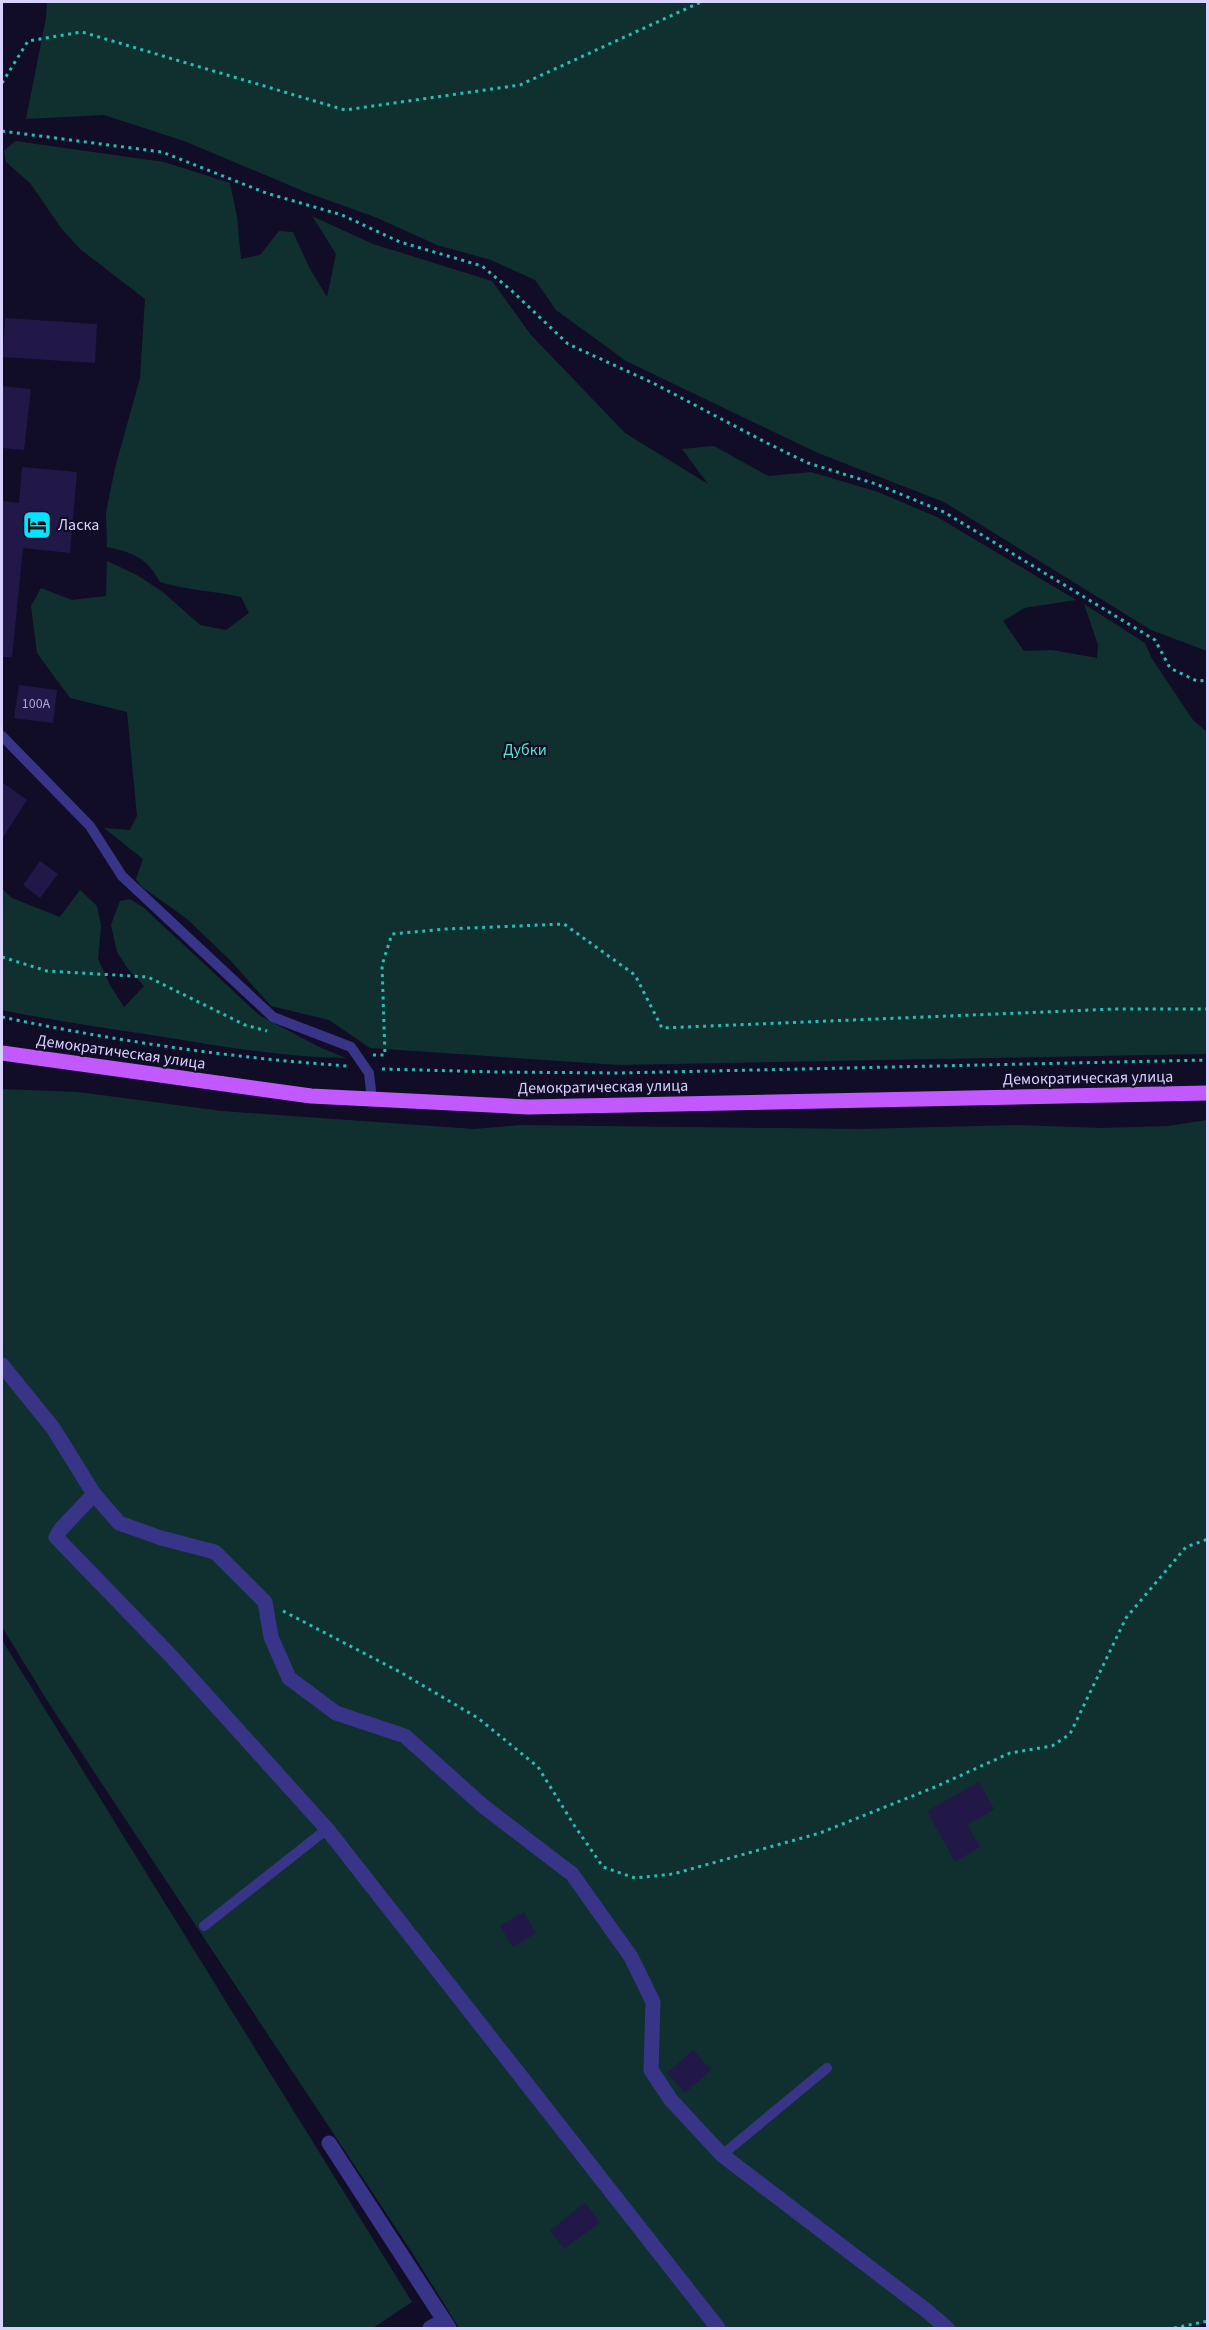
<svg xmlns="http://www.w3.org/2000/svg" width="1209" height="2330" viewBox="0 0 1209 2330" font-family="'Source Sans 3',sans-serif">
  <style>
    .green { fill: #10302f }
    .building { fill: #211848 }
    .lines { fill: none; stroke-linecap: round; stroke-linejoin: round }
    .path { stroke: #26beb5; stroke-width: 3; stroke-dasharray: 3 4.5; stroke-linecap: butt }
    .service { stroke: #383588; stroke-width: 10 }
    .minor { stroke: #383588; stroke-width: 15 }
    .primary { stroke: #c159ff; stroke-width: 15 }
    .labels { text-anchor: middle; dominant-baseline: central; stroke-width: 4.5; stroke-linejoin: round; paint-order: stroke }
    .number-label { font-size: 14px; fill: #aaa4d1 }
    .poi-label { font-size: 16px; fill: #d7d2ff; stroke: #110d26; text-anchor: start }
    .park-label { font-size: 16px; fill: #55e8c3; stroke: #110d26 }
    .street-label { font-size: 16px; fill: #d7d2ff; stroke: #110d26 }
  </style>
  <rect width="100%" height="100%" fill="#110d26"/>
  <!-- green -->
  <path class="green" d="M47,2H1207V651L1151,630L944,502L818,453L626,361L556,310L535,280L491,260L437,245L375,217L308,193L184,141L104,115L26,119L46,18Z
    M15,141L164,162L230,183L237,217L241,259L260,255L279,231L293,232L310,269L327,297L336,254L312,216L373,244L492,281L531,335L625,433L708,484L682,449L714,446L768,476L811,472L878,492L939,518L1076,600L1024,608L1003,621L1024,651L1052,650L1097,658L1098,645L1084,604L1145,643L1151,657L1193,720L1207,732V1054L619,1065L370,1048L329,1020L271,1006L231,961L186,918L142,887L136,879L143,859L104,828L130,830L137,816L127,712L70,698L37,653L31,606L41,588L72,600L106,596L107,561L137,575L164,593L200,625L226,630L249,613L241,597C214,591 187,590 160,582C146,557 134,553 107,547L106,513L115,468L140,378L145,299L80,249L61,228L30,183L6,162L4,151Z
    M2,889L12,898L60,917L80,890L97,906L101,926L98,959L111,987L124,1007L144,986L128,969L117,952L111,925L120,901L130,899L144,908L259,1015L319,1047L346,1058C285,1057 225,1047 164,1037C110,1029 56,1021 2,1010Z
    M2,1089L78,1092L222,1111L474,1129L521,1125L859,1129L1017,1125L1102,1128L1168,1126L1207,1120V2323L1186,2328H459L413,2254L50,1705L2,1627Z
    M2,1640L412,2302L373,2328H2Z"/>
  <!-- building -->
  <path class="building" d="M5,318L97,324L95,363L3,357Z
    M2,386L31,389L24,450L2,448Z
    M22,467L77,472L70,553L23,548L12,657H2V501L19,503Z
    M19,685L57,690L53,723L14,718Z
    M2,782L27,800L2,839Z
    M40,861L58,874L40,898L23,885Z
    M979,1782L994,1809L967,1825L980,1847L955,1862L927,1811Z
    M524,1912L536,1933L513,1947L500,1926Z
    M693,2050L711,2070L685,2093L667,2073Z
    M585,2203L600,2222L564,2249L550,2230Z"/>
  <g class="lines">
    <!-- path -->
    <path class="path" d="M2,83L28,41L82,32L345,110L520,85L701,2
      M2,131L162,152L266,193L342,215L400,242L482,266L512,291L568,344L653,383L767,443L808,463L876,484L944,512L1155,640L1170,668L1197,681L1208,680
      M2,957L47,971L148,977L245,1025L267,1031
      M2,1017C115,1041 232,1058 348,1066
      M373,1055H385L382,965L392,934L446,929L564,924L635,975L662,1028L1115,1009H1208
      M382,1069L496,1072L619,1073L1208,1060
      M283,1611L400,1672L478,1718L538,1767L574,1825L603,1867L635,1878L673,1874L820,1833L935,1787L1010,1753L1052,1746L1070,1734L1126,1618L1186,1547L1208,1539
      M1174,2328L1208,2321"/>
    <!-- service -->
    <path class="service" d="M2,736L90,826L122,876L273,1017L351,1047L369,1073L372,1100
      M204,1926L327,1829
      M722,2155L827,2068"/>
    <!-- minor -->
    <path class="minor" d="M2,1365L53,1428L94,1494L61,1529L56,1537L171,1656L327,1829L718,2328
      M94,1494L119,1523L161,1538L215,1552L265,1602L271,1637L289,1678L336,1713L405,1736L483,1806L572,1874L631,1957L653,2002L651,2070L671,2100L722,2155L927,2311L947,2328
      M329,2143L449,2328
      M430,2328L444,2320"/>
    <!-- primary -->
    <path class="primary" d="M2,1053L311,1096L528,1107L1208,1093"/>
  </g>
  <!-- icons -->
  <defs>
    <g id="hotel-square" transform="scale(1.5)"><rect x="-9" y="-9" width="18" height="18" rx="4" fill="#00e4fd" stroke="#110d26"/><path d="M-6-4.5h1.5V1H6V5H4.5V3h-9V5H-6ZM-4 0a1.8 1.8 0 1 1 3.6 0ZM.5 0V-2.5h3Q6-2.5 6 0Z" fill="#111"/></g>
  </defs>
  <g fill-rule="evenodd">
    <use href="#hotel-square" x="37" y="525"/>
  </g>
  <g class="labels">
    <!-- number labels -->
    <g class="number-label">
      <text x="36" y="704">100А</text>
    </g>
    <!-- poi labels -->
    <g class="poi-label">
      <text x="58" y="525">Ласка</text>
    </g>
    <!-- park labels -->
    <g class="park-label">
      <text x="525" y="750">Дубки</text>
    </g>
    <!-- street labels -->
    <g class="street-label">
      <text transform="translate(121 1052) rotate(8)">Демократическая улица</text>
      <text transform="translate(1088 1078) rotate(-1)">Демократическая улица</text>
      <text transform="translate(603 1087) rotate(-1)">Демократическая улица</text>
    </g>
  </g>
  <!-- border -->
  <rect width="1209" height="2330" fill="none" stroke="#d7d2ff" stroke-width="6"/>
</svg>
